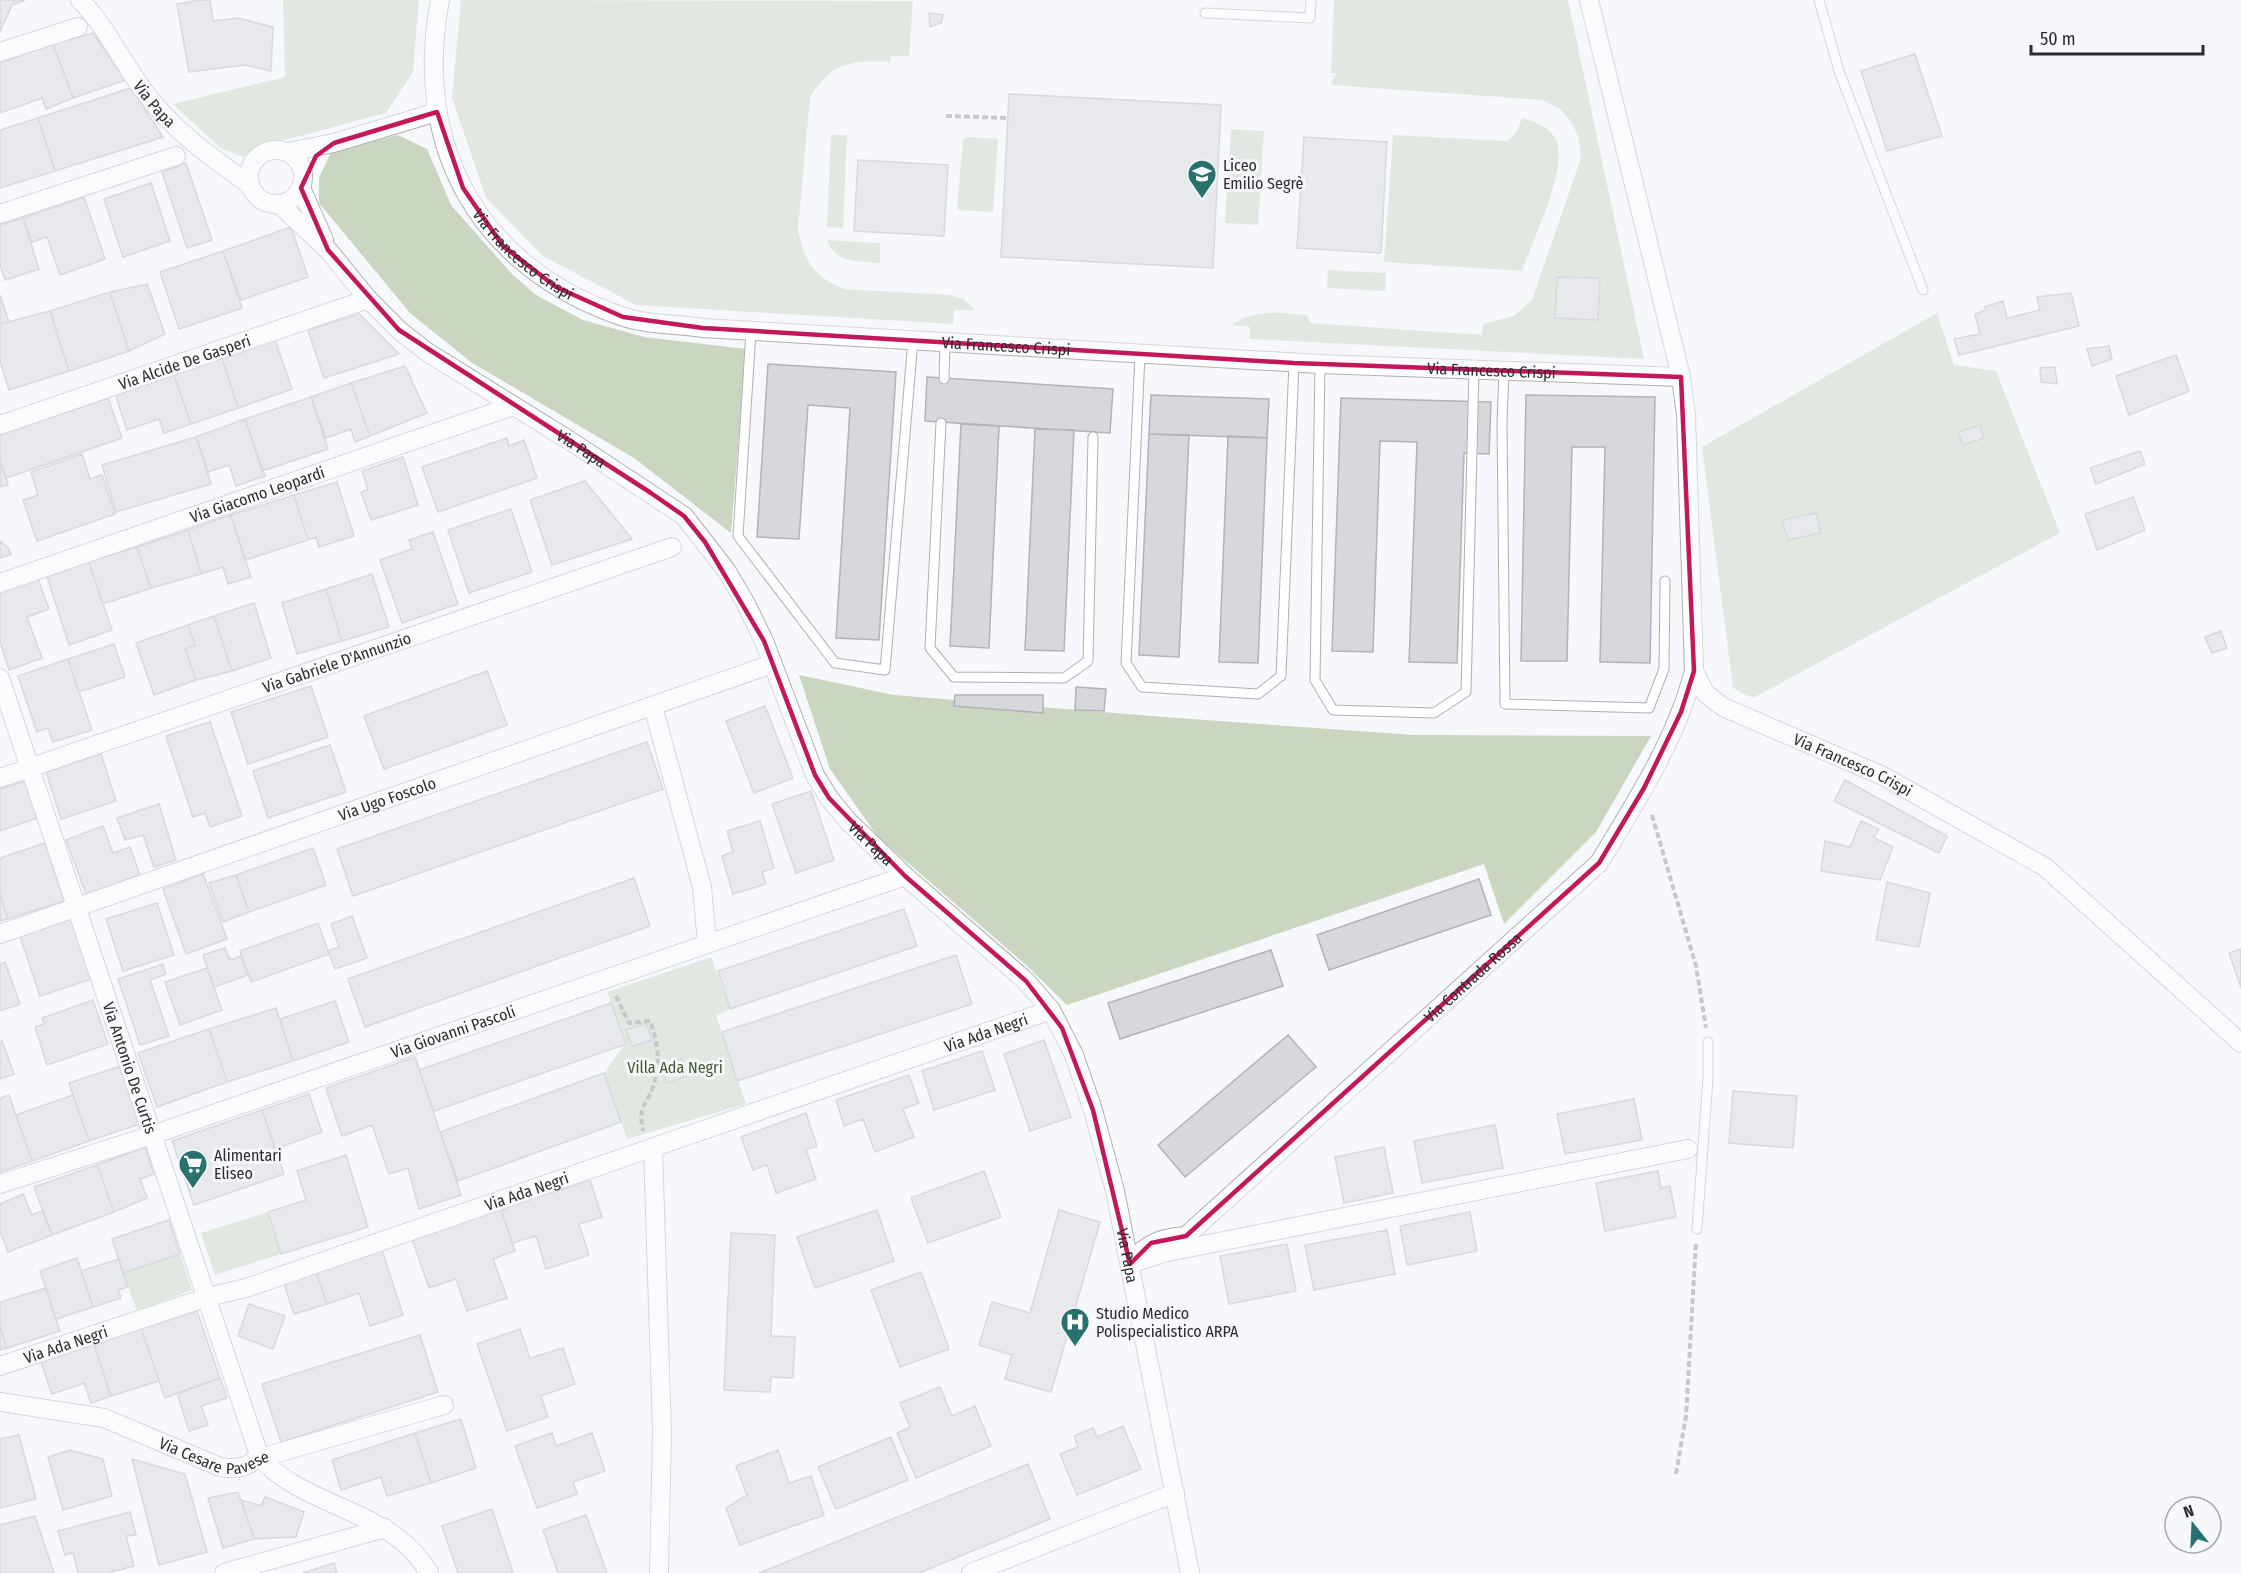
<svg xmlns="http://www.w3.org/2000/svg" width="2241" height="1573" viewBox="0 0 2241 1573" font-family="'Fira Sans Condensed',sans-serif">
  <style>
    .green { fill: #cad6c0 }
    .building { fill: #d6d8dc; stroke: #b1b3b7; stroke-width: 1.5 }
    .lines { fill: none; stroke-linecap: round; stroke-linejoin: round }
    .lane-casing { stroke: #aeb0b4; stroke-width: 11 }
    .street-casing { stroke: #aeb0b4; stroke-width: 20 }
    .path { stroke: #8d8e91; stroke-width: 4; stroke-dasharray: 6 3; stroke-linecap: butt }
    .lane { stroke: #fff; stroke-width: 9 }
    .street { stroke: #fff; stroke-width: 18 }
    .marked { fill: none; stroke: #c2185b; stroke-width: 4.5; stroke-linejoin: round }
    .labels { text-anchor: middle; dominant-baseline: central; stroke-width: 6; stroke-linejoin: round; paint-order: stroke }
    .street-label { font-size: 16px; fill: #2c2c2e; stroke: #f6f8fc }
    .poi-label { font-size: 16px; fill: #2c2c2e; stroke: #f6f8fc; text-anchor: start }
    .park-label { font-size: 16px; fill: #445a2e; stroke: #f6f8fc }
  </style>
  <rect width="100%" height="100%" fill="#f6f8fc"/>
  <!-- green -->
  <path class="green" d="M283,0H419L413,72L386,113L263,146L243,157L219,147L173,104L285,77Z
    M461,0L913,1L909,56H891L890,62C851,60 833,61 810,97L798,229C803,259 815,279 845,289L949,295L964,299L975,310H954L953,324L636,305L543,256L486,198L452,98Z
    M1334,0H1568L1644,359L1250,339V327L1232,325C1255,308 1280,313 1307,315L1310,323L1482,335L1483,324L1514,316L1532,300L1581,158L1579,138L1569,119L1560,109L1542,100L1331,85L1336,73H1331Z
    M1522,118C1535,122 1550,127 1556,140C1569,168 1532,241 1522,271L1384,262L1393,135L1507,141L1516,133Z
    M1231,129L1264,131L1258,225L1225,223Z
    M398,135L427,149L451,205L511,273L536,295L583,320L644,337L746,349L731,533L634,458L472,363L410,313L319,203V178L331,152Z
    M831,135H847L843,228L827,227Z
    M970,137L998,139L993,212L957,210L963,139Z
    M827,240L880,243V263C859,261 835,264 827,240Z
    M1328,270L1386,273L1385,291L1327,288Z
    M1937,313L1954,365L1996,371L2060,533L1753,698L1733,688L1702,447Z
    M799,675L894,695L1164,717L1414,735L1651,736L1596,832L1504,924L1484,864L1067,1005L1026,965L878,837L830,769Z
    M711,957L730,1009L716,1015L746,1104L627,1139L604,1073L625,1044L607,992Z
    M268,1212L281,1254L215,1275L201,1233Z
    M180,1254L192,1290L137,1311L123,1273Z"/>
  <!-- building -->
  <path class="building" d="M0,0H25L12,5L0,32Z
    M199,0H210L213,21L238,18L273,27L271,71L245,65L189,72L177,4Z
    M929,13L943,15L941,23L930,27Z
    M93,33L125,80L73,98L53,44Z
    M53,44L73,98L46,109L42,98L0,113V63Z
    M1915,54L1942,136L1887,151L1861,71Z
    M131,88L163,137L55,171L38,118Z
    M1009,94L1221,105L1213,268L1001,257Z
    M38,118L55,171L0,188V130Z
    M1304,137L1387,142L1381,253L1297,248Z
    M858,160L948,165L944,236L854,231Z
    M186,163L212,240L187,248L162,172Z
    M151,183L170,241L123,257L104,199Z
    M84,197L105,259L60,275L47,237L32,242L23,218Z
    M23,218L39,269L5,280L0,265V225Z
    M291,227L308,277L241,300L223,251Z
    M223,251L242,308L179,329L160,272Z
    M1557,277L1600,278L1598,320L1555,318Z
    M147,284L165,334L129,351L110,292Z
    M110,292L129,351L69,371L50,311Z
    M2071,293L2079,326L1959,355L1954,339L1980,334L1975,314L1986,310L1985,307L2003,301L2007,318L2040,310L2037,297Z
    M0,295L9,322L0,324Z
    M50,311L69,371L9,390L0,361V324Z
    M359,314L399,354L324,378L308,330Z
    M275,340L292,389L238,408L222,358Z
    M2109,346L2112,359L2092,366L2087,349Z
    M2176,355L2189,391L2129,415L2116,376Z
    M222,358L238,408L191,424L174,375Z
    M768,364L896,372L879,640L836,638L850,408L808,405L799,539L757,537Z
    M405,366L427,413L370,436L351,383Z
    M2055,367L2057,384L2041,382L2040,368Z
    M174,375L191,424L164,433L159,419L127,430L115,394Z
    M927,377L1113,389L1110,433L925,421Z
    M351,383L370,436L355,442L351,429L326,438L311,397Z
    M1151,395L1269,399L1267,438L1149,434Z
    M1526,395L1655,397L1650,663L1600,662L1605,447H1572L1567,661H1521Z
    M311,397L328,449L262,471L245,419Z
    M108,398L122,438L6,478L0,461V435Z
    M1341,398L1491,402L1489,454L1464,453L1457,663L1409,662L1417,442L1380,441L1373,652L1332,651Z
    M245,419L265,476L236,486L229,465L208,472L196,437Z
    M961,424L999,426L989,648L950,646Z
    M1980,425L1984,438L1963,445L1958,432Z
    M1035,429L1074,430L1064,651L1025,650Z
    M1149,434L1189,435L1179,657L1139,655Z
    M1228,436L1267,438L1258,663L1219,662Z
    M196,437L211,484L116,512L102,465Z
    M507,438L509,446L524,440L537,478L438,512L422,467Z
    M2140,451L2145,464L2096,484L2090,468Z
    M82,454L90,479L102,475L115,514L37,541L23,500L38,495L31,472Z
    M403,457L418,505L371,520L361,492L368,490L362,471Z
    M0,461L8,485L0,487Z
    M585,481L632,539L552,565L530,500Z
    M337,482L354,536L319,547L316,537L308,540L294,495Z
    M294,495L308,540L245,560L231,515Z
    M2133,497L2145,530L2097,550L2085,514Z
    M511,509L532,572L469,593L448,530Z
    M1816,513L1821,533L1788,540L1782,520Z
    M231,515L251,577L228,584L223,567L201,574L188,530Z
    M188,530L201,574L151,588L137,547Z
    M433,532L458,604L402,623L380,560L412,549L409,540Z
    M0,541L7,547L11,554L0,558Z
    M137,547L151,588L103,604L89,562Z
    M89,562L112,630L69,645L47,577Z
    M372,574L389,627L342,641L326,589Z
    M38,579L49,609L27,617L42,658L9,670L0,642V592Z
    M326,589L342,641L297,654L282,603Z
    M254,603L271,658L232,671L214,616Z
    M214,616L232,671L196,680L185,649L195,645L188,625Z
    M188,625L195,645L185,649L196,680L154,695L136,643Z
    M2221,631L2227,648L2212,653L2205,637Z
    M114,644L125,677L79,692L68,659Z
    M68,659L92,730L53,742L48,728L37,732L18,676Z
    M487,671L507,725L384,769L364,716Z
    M311,686L328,737L248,764L231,712Z
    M1076,687L1106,689L1104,711L1075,710Z
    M955,695H1043V713L954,706Z
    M765,706L793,778L754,793L726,721Z
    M210,722L242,816L210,827L205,813L193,817L166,736Z
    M647,742L663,789L353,896L337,849Z
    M330,745L346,792L268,818L253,771Z
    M101,754L116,801L61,819L46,772Z
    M1845,780L1947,836L1939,853L1834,801Z
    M25,781L37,818L0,831V789Z
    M811,791L834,860L796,873L772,804Z
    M159,804L176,860L154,867L143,835L125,840L117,818Z
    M760,821L774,868L762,872L766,884L733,894L722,856L733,852L727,831Z
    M1861,821L1879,829L1874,838L1893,847L1880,880L1821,871L1825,841L1850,847Z
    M103,826L113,853L130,847L140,875L86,894L66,840Z
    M45,843L64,901L8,919L0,894V858Z
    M313,848L326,885L249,912L236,875Z
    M203,874L227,939L186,954L163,889Z
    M236,875L249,912L223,922L209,883Z
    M634,878L650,926L365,1027L348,979Z
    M1479,879L1491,915L1329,970L1317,935Z
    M1887,882L1930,893L1919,947L1876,940Z
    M0,894L8,919L0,921Z
    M157,903L174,955L123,971L106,919Z
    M904,909L917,946L730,1009L718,971Z
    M352,916L367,958L335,969L328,951L339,947L331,924Z
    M71,918L91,979L40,996L20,936Z
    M318,923L329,954L251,982L240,951Z
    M225,948L230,960L241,956L248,975L214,987L203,955Z
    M2241,949V988L2229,953Z
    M1271,950L1283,986L1120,1039L1108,1003Z
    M956,955L972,1004L737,1081L722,1032Z
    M5,962L20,1004L0,1011V964Z
    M163,964L166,974L150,980L169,1036L140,1045L118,979Z
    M207,968L222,1010L180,1025L165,982Z
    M93,1000L108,1044L47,1065L35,1027L44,1024L42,1018Z
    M335,1001L349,1042L293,1061L280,1019Z
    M611,1003L626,1044L434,1111L419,1070Z
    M276,1008L293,1061L227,1082L209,1029Z
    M646,1023L652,1040L632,1046L626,1030Z
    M209,1029L227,1082L157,1107L138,1053Z
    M1288,1035L1316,1067L1185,1177L1158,1145Z
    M1044,1040L1071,1117L1030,1131L1004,1054Z
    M2,1041L14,1074L0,1079V1042Z
    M982,1051L995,1090L934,1110L922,1071Z
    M415,1057L461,1195L419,1209L408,1168L389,1174L372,1125L342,1136L326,1088Z
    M682,1059L688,1075L667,1083L661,1066Z
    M121,1066L140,1124L89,1141L69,1083Z
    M604,1073L621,1122L458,1181L440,1132Z
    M909,1075L919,1103L903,1109L914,1137L875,1152L863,1119L844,1126L836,1100Z
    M1733,1091L1797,1096L1793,1148L1729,1143Z
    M309,1094L322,1132L275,1149L262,1110Z
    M9,1095L32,1161L0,1172V1098Z
    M73,1095L89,1141L32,1161L16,1115Z
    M1634,1099L1642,1140L1565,1154L1557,1114Z
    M262,1110L284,1174L194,1205L172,1141Z
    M806,1113L817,1146L806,1150L816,1179L776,1193L767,1165L753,1170L741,1137Z
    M1495,1125L1503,1168L1422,1183L1414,1141Z
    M145,1147L154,1174L140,1179L147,1198L114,1212L97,1165Z
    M1384,1147L1393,1193L1344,1203L1335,1157Z
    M346,1155L368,1227L281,1254L268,1212L306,1200L297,1171Z
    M97,1165L114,1212L52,1235L34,1187Z
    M984,1171L1001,1217L928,1243L911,1198Z
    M1658,1171L1661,1188L1670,1186L1676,1217L1605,1231L1596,1183Z
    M590,1180L602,1217L579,1224L589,1255L546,1269L536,1236L512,1243L501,1209Z
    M23,1194L32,1215L42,1211L52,1235L8,1252L0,1231V1204Z
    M501,1209L515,1251L493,1259L507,1298L467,1311L456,1279L429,1288L412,1239Z
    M877,1210L894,1261L815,1288L797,1237Z
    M1059,1210L1100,1222L1051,1392L1005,1379L1012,1355L979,1345L992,1302L1030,1313Z
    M1470,1212L1477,1251L1407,1265L1400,1226Z
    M169,1220L180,1254L123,1273L112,1239Z
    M1387,1230L1395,1274L1314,1290L1305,1245Z
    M731,1233L775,1235L771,1336L795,1337L793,1378L771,1377L770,1392L724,1390Z
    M1287,1244L1296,1291L1229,1304L1220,1256Z
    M382,1250L403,1315L370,1326L359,1293L327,1304L316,1271Z
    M77,1258L93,1307L56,1319L40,1271Z
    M119,1259L128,1287L118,1290L121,1298L93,1307L81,1271Z
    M316,1271L327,1304L294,1314L284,1284Z
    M921,1272L949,1349L900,1367L871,1290Z
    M46,1288L60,1331L7,1348L0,1326V1302Z
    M249,1304L285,1316L273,1349L238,1336Z
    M197,1311L220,1378L165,1398L141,1329Z
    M0,1326L7,1348L0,1350Z
    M141,1329L159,1381L111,1396L94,1344Z
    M520,1329L530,1358L563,1348L575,1384L541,1396L548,1417L507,1431L477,1344Z
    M420,1335L438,1392L281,1442L262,1384Z
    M94,1344L111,1396L91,1403L84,1383L52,1394L41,1362Z
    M220,1378L227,1398L201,1406L208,1425L189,1431L177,1393Z
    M940,1387L952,1416L975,1406L991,1446L916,1478L897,1433L910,1427L900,1403Z
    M461,1419L476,1468L431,1483L415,1433Z
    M1123,1426L1141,1469L1077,1495L1060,1454L1078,1447L1074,1436L1093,1428L1097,1437Z
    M415,1433L431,1483L387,1496L381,1477L341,1490L332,1460Z
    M552,1433L556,1446L592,1433L605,1471L573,1482L577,1494L537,1508L515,1446Z
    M19,1435L36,1499L0,1508V1439Z
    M891,1437L908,1480L836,1509L818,1467Z
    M70,1450L103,1459L112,1496L63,1510L48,1457Z
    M778,1450L789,1483L811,1476L824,1515L740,1545L726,1508L747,1495L736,1466Z
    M132,1459L185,1474L207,1552L159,1565Z
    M1028,1464L1050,1519L919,1573H759Z
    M238,1492L254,1539L223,1548L208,1498Z
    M265,1497L304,1512L296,1537L254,1539L241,1500L261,1506Z
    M492,1509L513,1573H458L442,1526Z
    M130,1512L136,1535L126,1536L134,1566L107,1573H78L73,1552L65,1555L58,1531Z
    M586,1515L607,1573H558L543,1530Z
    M35,1516L54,1573H0V1525Z
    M334,1563L337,1573H303Z"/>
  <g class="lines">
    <!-- lane casing -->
    <g class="lane-casing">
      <path id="lane" d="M1819,0L1839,71L1923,290
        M1205,13L1310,18L1311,0
        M751,331L738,536L835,663L885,670L913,340
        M1140,354L1126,663L1142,687L1258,694L1281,676L1294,363
        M1320,364L1315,680L1333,710L1434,713L1466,692L1474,370
        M1504,372L1502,422L1505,704L1649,708L1664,669L1665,581
        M944,379L945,342
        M941,423L930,648L954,677L1064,678L1088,661L1093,437
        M1697,1229L1708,1078V1042"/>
    </g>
    <!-- street casing -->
    <g class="street-casing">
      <g id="street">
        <path id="s1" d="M80,0C106,26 122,62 144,91C172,130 211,157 250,185"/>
        <path id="s2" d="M440,0C412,147 479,267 621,316C646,325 677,324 703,328L1320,364L1681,377"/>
        <path id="s3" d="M1589,0L1681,377L1686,415L1694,671L1705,693L1723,707L1883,776L2045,867L2241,1043"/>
        <path d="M0,52L78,27"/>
        <circle cx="276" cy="177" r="27"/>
        <path d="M288,152L334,143L437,112"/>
        <path d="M301,188L324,240"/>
        <path id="s4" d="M279,204L328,250L368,299L399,330L427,352L572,442L684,516L726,570L745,602L764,641L815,775L829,798L848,821L905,876L1026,981L1051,1010L1074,1055L1093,1110L1115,1191L1190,1573"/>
        <path d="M0,214L176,156"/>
        <path id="s5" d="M0,425L368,299"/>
        <path id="s6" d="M0,583L513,406"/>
        <path id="s7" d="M0,678L260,1458C309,1510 393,1509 429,1573"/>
        <path d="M653,706L702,887L707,944"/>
        <path id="s8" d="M0,778L672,547"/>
        <path id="s9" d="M0,934L772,664"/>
        <path d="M653,1148L662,1432L659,1573"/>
        <path id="s10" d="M0,1184L152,1135L905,876"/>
        <path d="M1168,1252L1688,1149"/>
        <path d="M1131,1262C1147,1243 1161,1238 1186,1236"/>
        <path id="s11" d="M1130,1264L1167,1252L1186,1236L1599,863C1636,802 1676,740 1694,671"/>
        <path id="s12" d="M0,1366L208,1297L246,1288L1051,1010"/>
        <path id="s13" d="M0,1402L104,1418L220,1467C238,1470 245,1467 260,1458L444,1405"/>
        <path d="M224,1573L385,1528"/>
        <path d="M971,1573L1175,1493"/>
      </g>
    </g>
    <!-- path -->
    <path class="path" d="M946,116L1008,118
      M1652,815L1696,966L1706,1028
      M616,996L629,1023L650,1021C658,1042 661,1064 653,1087C645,1109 638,1104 643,1131
      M1676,1474L1686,1416L1696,1242"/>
    <!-- lane -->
    <use href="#lane" class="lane"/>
    <!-- street -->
    <use href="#street" class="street"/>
  </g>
  <!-- marked area -->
  <path d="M0 0H2241V1573H0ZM437,112L463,188L503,246L556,287L623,317L703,328L1294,363L1681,377L1694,671L1681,712L1644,788L1599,863L1186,1236L1151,1243L1130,1264L1093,1110L1062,1028L1026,981L905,876L829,798L815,775L764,641L705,542L684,516L651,493L399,330L328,250L301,188L316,156L334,143Z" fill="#f6f8fc" fill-opacity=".55" fill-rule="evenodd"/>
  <path class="marked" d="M437,112L463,188L503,246L556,287L623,317L703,328L1294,363L1681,377L1694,671L1681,712L1644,788L1599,863L1186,1236L1151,1243L1130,1264L1093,1110L1062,1028L1026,981L905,876L829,798L815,775L764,641L705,542L684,516L651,493L399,330L328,250L301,188L316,156L334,143Z"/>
  <!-- icons -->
  <defs>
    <g id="school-pin" transform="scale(1.5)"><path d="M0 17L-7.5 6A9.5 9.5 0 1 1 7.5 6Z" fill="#27716f" stroke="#f6f8fc"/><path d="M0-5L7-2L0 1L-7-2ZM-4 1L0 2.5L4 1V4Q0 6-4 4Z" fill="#fff"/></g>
    <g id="supermarket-pin" transform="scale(1.5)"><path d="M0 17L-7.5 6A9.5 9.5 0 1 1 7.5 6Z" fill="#27716f" stroke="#f6f8fc"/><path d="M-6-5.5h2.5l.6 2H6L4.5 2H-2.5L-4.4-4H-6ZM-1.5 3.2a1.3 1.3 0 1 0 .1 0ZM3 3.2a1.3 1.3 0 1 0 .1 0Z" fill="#fff"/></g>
    <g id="hospital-pin" transform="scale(1.5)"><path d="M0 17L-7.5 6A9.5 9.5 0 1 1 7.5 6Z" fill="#27716f" stroke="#f6f8fc"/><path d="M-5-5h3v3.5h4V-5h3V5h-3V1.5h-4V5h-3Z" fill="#fff"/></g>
  </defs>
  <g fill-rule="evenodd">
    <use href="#school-pin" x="1202" y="174"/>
    <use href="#supermarket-pin" x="193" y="1164"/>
    <use href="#hospital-pin" x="1075" y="1322"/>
  </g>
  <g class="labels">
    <!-- street labels -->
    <g class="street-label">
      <text stroke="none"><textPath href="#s1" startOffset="128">Via Papa</textPath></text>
      <text stroke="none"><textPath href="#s2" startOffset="284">Via Francesco Crispi</textPath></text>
      <text stroke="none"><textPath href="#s2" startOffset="788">Via Francesco Crispi</textPath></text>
      <text stroke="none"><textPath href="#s5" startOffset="195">Via Alcide De Gasperi</textPath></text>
      <text stroke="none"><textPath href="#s2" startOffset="1274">Via Francesco Crispi</textPath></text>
      <text stroke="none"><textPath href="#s4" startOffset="392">Via Papa</textPath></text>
      <text stroke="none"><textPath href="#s6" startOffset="272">Via Giacomo Leopardi</textPath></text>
      <text stroke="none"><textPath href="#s8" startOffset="356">Via Gabriele D'Annunzio</textPath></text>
      <text stroke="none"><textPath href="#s3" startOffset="872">Via Francesco Crispi</textPath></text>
      <text stroke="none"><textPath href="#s9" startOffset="410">Via Ugo Foscolo</textPath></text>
      <text stroke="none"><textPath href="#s4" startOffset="896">Via Papa</textPath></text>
      <text stroke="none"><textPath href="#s11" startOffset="450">Via Contrada Rossa</textPath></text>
      <text stroke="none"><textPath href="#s10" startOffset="478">Via Giovanni Pascoli</textPath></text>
      <text stroke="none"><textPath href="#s12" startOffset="1041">Via Ada Negri</textPath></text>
      <text stroke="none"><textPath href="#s7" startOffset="411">Via Antonio De Curtis</textPath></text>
      <text stroke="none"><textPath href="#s12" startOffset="555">Via Ada Negri</textPath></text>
      <text stroke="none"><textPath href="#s4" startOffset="1400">Via Papa</textPath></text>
      <text stroke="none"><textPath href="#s12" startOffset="69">Via Ada Negri</textPath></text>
      <text stroke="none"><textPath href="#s13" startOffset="224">Via Cesare Pavese</textPath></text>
    </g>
    <!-- poi labels -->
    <g class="poi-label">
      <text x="1223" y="165">Liceo<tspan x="1223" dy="18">Emilio Segrè</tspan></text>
      <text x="214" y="1155">Alimentari<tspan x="214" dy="18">Eliseo</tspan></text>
      <text x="1096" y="1313">Studio Medico<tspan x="1096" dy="18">Polispecialistico ARPA</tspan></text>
    </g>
    <!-- park labels -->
    <g class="park-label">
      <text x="675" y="1067">Villa Ada Negri</text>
    </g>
  </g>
  <!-- north arrow -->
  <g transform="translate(2193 1525) rotate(342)"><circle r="28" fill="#f6f8fc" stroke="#a5a6aa" stroke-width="1.5"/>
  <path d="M0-4.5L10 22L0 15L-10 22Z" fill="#27716f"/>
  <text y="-9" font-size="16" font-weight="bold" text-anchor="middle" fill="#2c2c2e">N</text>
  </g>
  <!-- scale -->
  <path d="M2031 45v9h172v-9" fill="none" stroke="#2c2c2e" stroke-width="3"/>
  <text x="2040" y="45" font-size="18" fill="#2c2c2e" stroke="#f6f8fc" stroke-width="4.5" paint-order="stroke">50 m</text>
</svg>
